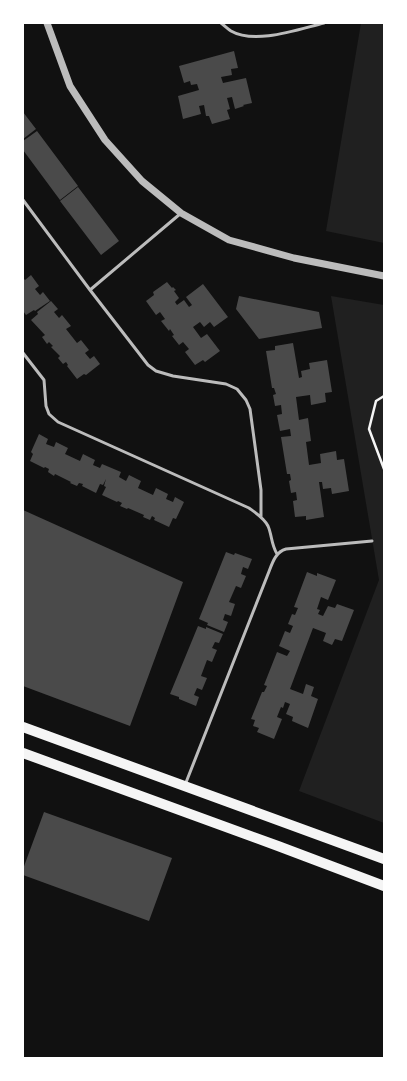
<svg xmlns="http://www.w3.org/2000/svg" width="407" height="1081" viewBox="0 0 407 1081" font-family="Montserrat,sans-serif">
<rect width="100%" height="100%" fill="#111"/>
<path fill="#202020" d="M361 23H384V243L326 231Z
M331 296 384 305V823L299 791 379 580Z"/>
<path fill="#4a4a4a" d="M234 51 238 68 231 69 232 75 221 77 223 83 246 78 252 103 243 105 244 106 235 109 232 97 227 98 230 109 227 110 230 119 212 124 209 116H206L204 105 199 106 201 114 183 119 178 96 199 90 197 84 191 85 190 81 184 83 179 66Z
M23 112 36 129 23 139Z
M37 131 78 186 60 200 23 150V141Z
M78 187 119 241 101 255 60 201Z
M31 275 39 286 35 289 40 295 43 292 50 301 35 311 34 310 26 315 23 311V278L25 280Z
M167 282 172 288 173 287 176 290 174 291 179 298 175 302 177 305 184 300 189 307 192 305 186 297 203 284 228 317 214 327 210 322 204 327 200 322 193 327 201 338 207 334 220 351 205 362 203 360 195 365 185 352 189 349 183 342 179 345 172 336 174 335 170 329 169 331 161 321 165 319 160 312 156 315 146 301 154 295 153 292Z
M239 296 319 312 322 328 259 339 236 309Z
M51 301 58 309 54 312 59 318 62 315 71 326 66 329 77 343 81 340 89 350 85 353 90 359 94 356 100 364 86 375 84 374 77 379 67 366 68 365 66 362 63 364 58 358 60 356 51 347 53 346 49 342 47 344 42 337 45 335 31 320 38 314 37 312Z
M293 343 299 378 302 377 301 371 310 369 309 363 327 360 332 392 325 393 326 402 311 405 310 395 296 397 299 420 308 418 311 441 306 442 309 465 321 463 320 454 336 451 337 460 344 459 349 491 332 494 331 488 323 489 322 482H319L324 517 306 520V516L295 517 293 501 297 500 296 492 291 493 289 481 291 480 290 474H287L281 437 291 436 290 429 280 431 277 415 282 414 281 405 275 406 273 395 276 394 274 388H272L266 351 275 350V346Z
M39 434 48 439 46 444 54 447 56 442 68 448 65 454 80 461 83 454 95 460 93 465 100 468 102 464 121 472 119 477 126 481 129 475 141 481 138 488 153 495 156 488 168 494 166 499 173 502 175 497 184 502 176 519 173 518 169 527 154 520 155 518 152 516 150 520 143 517 144 515 128 508 127 509 120 506 122 503 118 501 117 502 102 495 106 487 104 486 106 479 103 485 100 484 96 493 82 486 83 484 79 483 77 486 70 483 71 482 55 474 54 476 48 472 49 469 45 467 44 468 30 461 33 454 31 452Z
M23 510 183 582 130 726 23 686Z
M226 552 234 555 235 553 252 559 248 569 243 567 241 574 246 576 241 588 236 586 229 602 235 604 231 616 225 614 223 620 228 622 224 632 207 625 208 623 199 619Z
M307 572 317 576V573L336 580 328 600 321 597 317 609 320 610 318 614 323 616 328 606 335 608 337 604 354 610 342 641 335 639 332 645 323 641 326 633 313 628 290 689 303 694 306 684 314 687 311 696 318 699 308 728 292 721 293 717 286 714 290 704 285 702 283 708 281 707 277 717 282 719 274 739 257 732 259 728 253 726 255 720 251 719 262 692H264L267 686 264 685 277 652 287 656 290 651 279 646 285 631 290 633 293 626 288 624 292 614 295 615 298 608 294 607Z
M198 626 206 629V627L223 634 219 643 215 642 212 648 217 650 212 662 207 660 201 676 207 678 202 690 197 688 194 695 199 697 196 706 179 699V697L170 694Z
M44 812 172 858 149 921 23 875V869Z"/>
<g fill="none" stroke-linecap="round" stroke-linejoin="round">
<path stroke="#f5f5f5" stroke-width="2.5" d="M384 396 376 401 369 429 384 469"/>
<path stroke="#bcbcbc" stroke-width="3" d="M221 23C225 26 228 29 231 31 255 45 299 29 324 23
M23 200 90 290 148 365 156 371 173 376 226 384 237 389 246 400 250 409 261 490V517
M90 290 180 214
M23 353 44 380 46 406 49 414 58 422 249 508C256 513 264 518 268 526 272 535 271 544 277 554
M185 785 268 574C272 564 275 552 286 549L372 541"/>
<path stroke="#bcbcbc" stroke-width="7" d="M47 23 70 86 105 140 142 181 181 213 229 240 294 258 384 276"/>
<path stroke="#f5f5f5" stroke-width="10" d="M23 727 384 859
M23 753 278 846 384 886"/>
</g>
<rect width="407" height="1081" fill="none" stroke="#ffffff" stroke-width="48"/>
</svg>
